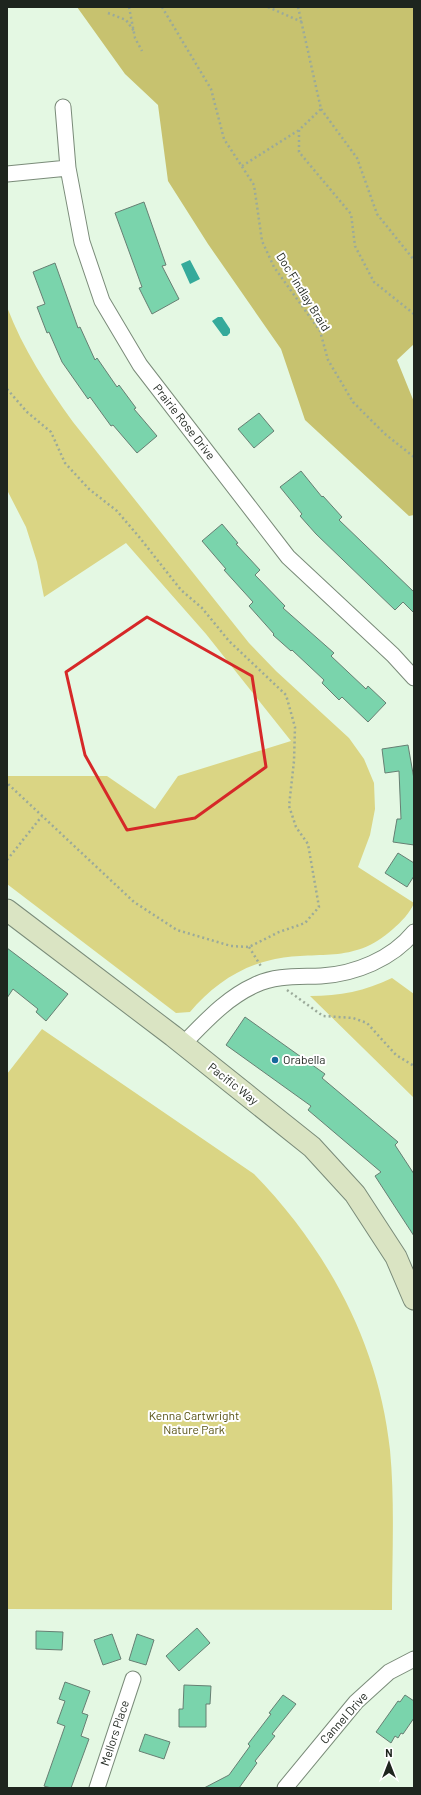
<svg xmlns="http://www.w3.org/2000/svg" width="421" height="1795" viewBox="0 0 421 1795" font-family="Barlow,sans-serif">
<rect width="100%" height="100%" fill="#e4f8e3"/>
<path fill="#dad584" d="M7 307C23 349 47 386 73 422L249 643 276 671 349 738 364 759 374 783 375 809 370 835 358 867 414 903C410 913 401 922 393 929 352 966 318 949 271 960 239 967 211 987 190 1012L176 1013 7 884V776H107L155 809 178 776 291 741 206 634 126 543 44 597 37 562 26 527 7 490Z
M392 978 414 994V1098L310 996C340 996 365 991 392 978Z
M42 1029 254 1174C327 1249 379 1344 390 1450 395 1503 392 1557 392 1610L7 1609V1074Z"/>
<path fill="#c7c26f" d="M77 7H414V344L397 360 414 402V515L409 516 305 420 281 349 208 244 168 181 158 105 125 74Z"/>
<path fill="#35aa9b" d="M190 260 200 279 190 284 181 264Z
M218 317H222L230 329V333L227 336H223L212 321Z"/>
<path fill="#7ad4ac" stroke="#677f73" d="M144 202 166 265 162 266 179 299 152 314 139 288 142 287 115 213Z
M55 263 78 328 80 327 95 360 97 358 117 387 119 385 136 408 134 409 157 436 137 453 113 425 111 426 90 397 88 399 62 362 49 332 47 333 37 307 45 304 33 272Z
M259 413 274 431 254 448 238 429Z
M301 471 322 497 323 496 342 517 339 520 414 592V613L403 602 395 610 316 534 300 516 302 514 280 487Z
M222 524 238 543 236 544 260 570 255 575 285 606 283 608 334 653 331 656 366 689 368 686 386 703 368 722 342 697 339 700 322 683 324 680 292 650 291 651 273 635 274 634 249 606 253 602 224 570 226 569 202 541Z
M408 745 414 779V845L393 842 397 819H401L399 771 385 773 382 749Z
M398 853 414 863V876L407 887 385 873Z
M7 948 68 994 46 1021 36 1012 38 1009 13 989 7 998Z
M245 1017 325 1074 322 1078 398 1142 395 1145 414 1174V1236L375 1176 381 1172 308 1110 311 1106 226 1045Z
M197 1628 210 1643 179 1671 166 1656Z
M36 1631 63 1632 62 1650 36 1649Z
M112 1634 121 1659 103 1665 94 1640Z
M137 1634 154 1640 146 1665 129 1660Z
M65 1682 90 1691 82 1713 88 1715 81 1736 89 1739 71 1788H51L44 1786 65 1726 57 1723 65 1701 59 1699Z
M184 1685 211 1686 210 1704H206V1727H179V1709H183Z
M283 1695 296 1704 272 1734 275 1736 255 1761 257 1763 239 1788H204L229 1775 250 1746 248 1744 271 1714 269 1713Z
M405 1695 414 1701V1718L403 1734 401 1733 398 1738 395 1736 391 1743 376 1732 398 1701 400 1702Z
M145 1734 170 1742 164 1759 139 1751Z"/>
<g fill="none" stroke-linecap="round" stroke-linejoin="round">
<g stroke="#7a8b79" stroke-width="17">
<path id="street" d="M63 107 68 168 82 242 102 301 140 365 288 557 393 655 414 678
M7 174 68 168
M183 1044C205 1022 226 998 255 985 276 975 298 977 321 976 355 974 392 959 414 932
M97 1788 133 1679
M285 1788 356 1702 389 1672 414 1659"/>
</g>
<g stroke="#7a8b79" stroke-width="23">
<path id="secondary" d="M7 910 173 1036 312 1147 355 1194 396 1257 414 1299"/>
</g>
<path stroke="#9baa9a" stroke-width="2.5" stroke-dasharray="2 3" stroke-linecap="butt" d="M129 7 135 38 142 51
M162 7 211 89 224 139 254 185 262 241 274 267 320 331 328 360 353 402 385 434 414 457
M268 7 302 22
M298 7 321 109 299 130V152L351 214 355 246 374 282 414 314
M108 13 126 20 134 31
M321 109 357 158 377 214 414 260
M242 166 299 130
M7 389 27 412 51 432 65 463 89 489 117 511 140 538 181 590 202 608 229 641 286 695 295 727 294 761 289 806 296 827 308 844 319 907 305 923 279 932 249 947 231 946 177 930 134 902 7 783
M7 860 42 816
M249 947 262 968
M287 990 323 1016 353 1018 367 1023 396 1055 414 1066"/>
<use href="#street" stroke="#fff" stroke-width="15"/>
<use href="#secondary" stroke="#dae4c3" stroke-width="21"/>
</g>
<path fill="none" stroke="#d62828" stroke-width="3" stroke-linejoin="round" d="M147 617 252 676 266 767 195 818 127 830 85 755 66 672Z"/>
<circle fill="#176a9b" stroke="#fff" stroke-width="1.5" cx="275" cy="1060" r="4"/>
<g text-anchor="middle" stroke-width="4" stroke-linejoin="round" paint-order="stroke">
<g font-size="12" fill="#1e251e" stroke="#fff">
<text transform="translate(303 292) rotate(58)" y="4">Doc Findlay Braid</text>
<text transform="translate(184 422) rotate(52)" y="4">Prairie Rose Drive</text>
<text transform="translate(233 1084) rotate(38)" y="4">Pacific Way</text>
<text transform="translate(344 1718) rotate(-48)" y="4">Cannel Drive</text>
<text transform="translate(115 1733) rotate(-72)" y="4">Mellors Place</text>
</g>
<g font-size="12" fill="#1e251e" stroke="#fff" text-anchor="start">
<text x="283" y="1064">Orabella</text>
</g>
<g font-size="12" fill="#565113" stroke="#fff">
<text x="194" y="1420">Kenna Cartwright<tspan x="194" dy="14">Nature Park</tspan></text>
</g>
</g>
<rect width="421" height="1795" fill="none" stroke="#1e251e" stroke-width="16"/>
<g transform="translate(389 1763)" stroke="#ffffff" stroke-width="3" paint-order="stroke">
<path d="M0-3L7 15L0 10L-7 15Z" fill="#1e251e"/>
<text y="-6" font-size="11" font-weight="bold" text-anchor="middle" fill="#1e251e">N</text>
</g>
</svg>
